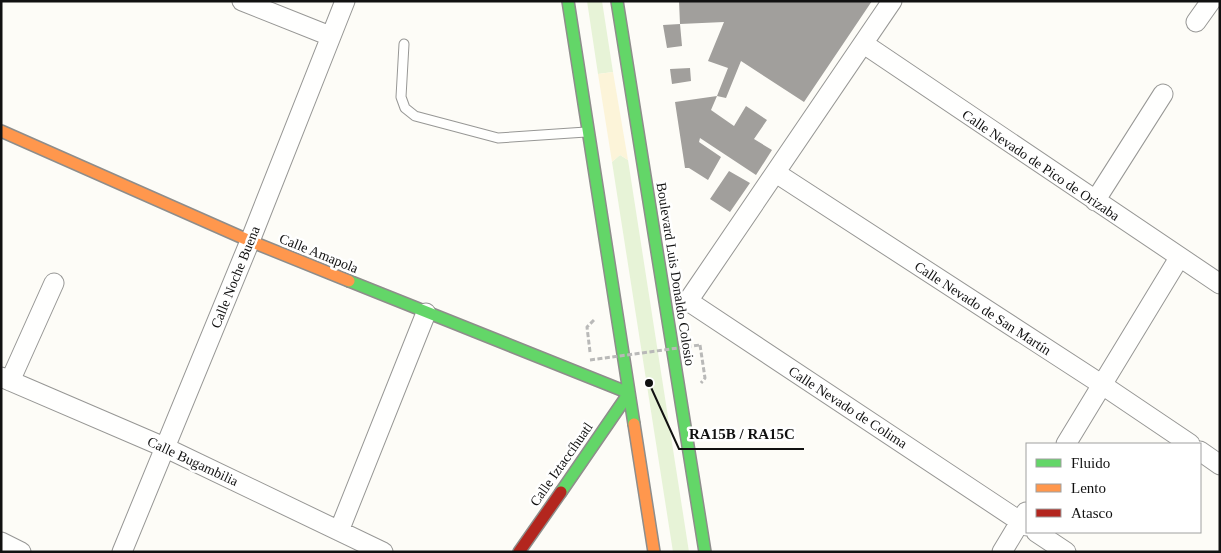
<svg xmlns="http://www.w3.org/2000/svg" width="1221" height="553" viewBox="0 0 1221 553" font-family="'Times New Roman',serif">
<rect width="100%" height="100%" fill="#fdfcf7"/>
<path fill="#e7f3d7" d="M587 1H602L613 72 598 74Z
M620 155 628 160 689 552H673L612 162Z"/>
<path fill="#fcf4d9" d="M613 72 628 160 620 155 612 162 598 74Z"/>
<path fill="#a19f9c" d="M679 1H872L804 102 741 61 726 98 717 96 711 110 734 126 746 106 767 120 754 139 772 150 756 175 700 138 699 142 721 157 708 180 689 168H685L675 102 717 96 728 68 708 61 724 22 680 24Z
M680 24 682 46 667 48 663 25Z
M690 68 691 81 672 84 670 69Z
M729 171 750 183 730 212 710 199Z"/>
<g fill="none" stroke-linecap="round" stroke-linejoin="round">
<g stroke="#979795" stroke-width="11">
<path id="lane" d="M404 44 401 97 405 108 415 116 498 138 586 132"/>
</g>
<g stroke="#979795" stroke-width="21">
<path id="street" d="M242 1 330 36
M1196 22 1211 1
M864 44 1220 284
M776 173 1101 384 1190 444
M1095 201 1163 94
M688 301 1027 526
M688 301 892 1
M1 377 164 447 383 552
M10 381 54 283
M1066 444 1179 258
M1200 451 1220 465
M339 531 426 313
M1036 532 1066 552
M1 542 21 552
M122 552 250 241 345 1
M1002 552 1026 512"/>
</g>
<g stroke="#8e8d8b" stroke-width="14">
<path id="fast" d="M568 1 634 424
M617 1 705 552
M349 281 629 393 561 492"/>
</g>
<g stroke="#8e8d8b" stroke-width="14">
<path id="slow" d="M1 131 250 241 349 281
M634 424 654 552"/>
</g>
<g stroke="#8e8d8b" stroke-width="14">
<path id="jam" d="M519 552 561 492"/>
</g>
<path stroke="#b9b9b8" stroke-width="3" stroke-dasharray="5 2.5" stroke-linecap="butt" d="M700 345 705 378 701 383
M590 352 587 327 595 319"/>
<use href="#lane" stroke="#fffffe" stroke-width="9"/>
<use href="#street" stroke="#fffffe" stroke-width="19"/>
<use href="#fast" stroke="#63d668" stroke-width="11"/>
<use href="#slow" stroke="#ff974d" stroke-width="11"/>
<use href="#jam" stroke="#b3261e" stroke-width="11"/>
<path stroke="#b9b9b8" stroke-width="3" stroke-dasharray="5 2.5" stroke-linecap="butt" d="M590 360 700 345"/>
</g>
<g text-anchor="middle" stroke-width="5" stroke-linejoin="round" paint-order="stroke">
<g font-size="14" fill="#111" stroke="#fff">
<text transform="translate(1041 165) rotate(34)" y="5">Calle Nevado de Pico de Orizaba</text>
<text transform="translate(319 253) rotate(22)" y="5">Calle Amapola</text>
<text transform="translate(676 274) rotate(81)" y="5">Boulevard Luis Donaldo Colosio</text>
<text transform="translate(235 277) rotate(-68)" y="5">Calle Noche Buena</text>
<text transform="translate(983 308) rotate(33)" y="5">Calle Nevado de San Martín</text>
<text transform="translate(848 407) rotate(33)" y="5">Calle Nevado de Colima</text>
<text transform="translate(193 461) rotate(25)" y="5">Calle Bugambilia</text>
<text transform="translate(561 464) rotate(-55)" y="5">Calle Iztaccíhuatl</text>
</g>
</g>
<path fill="none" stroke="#111" stroke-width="2" d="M649 383L679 449H804"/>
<circle fill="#111" stroke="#fff" stroke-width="2" cx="649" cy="383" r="5"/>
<g font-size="15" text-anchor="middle" font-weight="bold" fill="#111" stroke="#fff" stroke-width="5" stroke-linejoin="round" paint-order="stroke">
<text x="742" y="439">RA15B / RA15C</text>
</g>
<rect width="1221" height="553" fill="none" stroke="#111111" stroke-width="5"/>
<rect x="1026" y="443" width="175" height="90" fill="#ffffff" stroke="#a0a0a0"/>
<rect x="1036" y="459" width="25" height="8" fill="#63d668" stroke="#a0a0a0"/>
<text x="1071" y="468" font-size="15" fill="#111111">Fluido</text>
<rect x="1036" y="484" width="25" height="8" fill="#ff974d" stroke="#a0a0a0"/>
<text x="1071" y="493" font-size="15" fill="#111111">Lento</text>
<rect x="1036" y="509" width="25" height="8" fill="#b3261e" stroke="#a0a0a0"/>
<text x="1071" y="518" font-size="15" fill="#111111">Atasco</text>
</svg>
